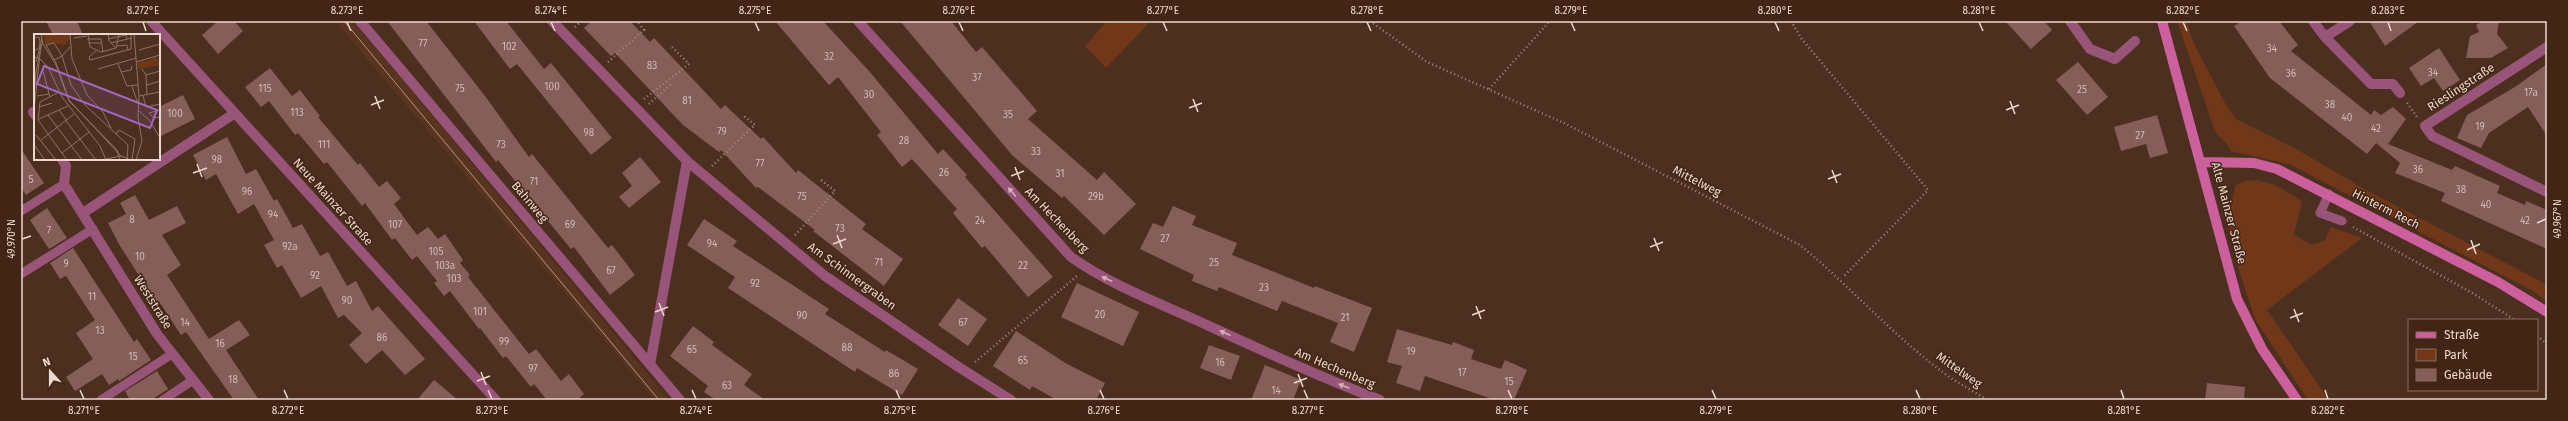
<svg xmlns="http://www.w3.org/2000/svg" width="2568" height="421" viewBox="0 0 2568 421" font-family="'Fira Sans',sans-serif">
<rect width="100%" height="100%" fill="#4d2f1f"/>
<path fill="#593421" d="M335 21H352L390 65 669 400H655Z"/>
<path fill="#703818" d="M1107 21H1151L1106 68 1085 46Z
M2177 21H2187L2193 42 2225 103 2236 119 2298 150 2368 191 2540 281 2547 286V301L2531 290 2289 164 2231 151C2228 143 2220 139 2215 131Z
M2256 180 2273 184 2302 201 2294 235 2312 245 2325 240 2331 227 2362 238 2267 310 2329 400H2308L2255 319 2237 264 2226 210 2231 207 2235 186 2243 181Z"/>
<path fill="#855e59" d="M46 21H77L83 35H53Z
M218 21H234L243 31 218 54 202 35Z
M387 21H426L485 96 529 157 532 154 608 248 612 245 635 275 610 295 574 247 571 249 498 160 496 162Z
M474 21H506L544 69 551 63 612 138 591 155 517 64 510 69Z
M592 21H630L650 42 654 38 721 109 725 105 761 139 763 137 796 173 798 170 866 224 862 229 903 259 884 286 813 231 815 230 758 187 756 188 721 150 719 152 683 125 615 53 611 56 584 28Z
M775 21H823L869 71 938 154 943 149 967 175 965 177 1053 277 1028 297 985 246 982 248 953 213 957 209 912 159 902 167 877 135 881 132 838 77 829 85Z
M900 21H951L976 52 982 47 1037 111 1028 119 1097 180 1104 172 1136 204 1104 235 1064 196 1062 198 1012 155Z
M2005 21H2044L2052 30 2031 49Z
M2242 21H2279L2298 45 2291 51 2371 115 2374 110 2381 115 2393 107 2406 119 2388 144 2452 170 2455 166 2500 186 2497 193 2525 205 2526 201 2547 210V249L2441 201 2445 193 2395 173 2400 163 2376 143 2367 154 2270 78 2234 26Z
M2369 21H2419L2385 46Z
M2483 21H2499L2497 34 2508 48 2491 58H2466L2470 36 2479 32 2476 25Z
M2439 48 2460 80 2443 91 2434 78 2421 86 2409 68Z
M2078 62 2108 97 2087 115 2056 80Z
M2547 64V136L2528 107 2489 133 2481 148 2457 138 2467 115 2515 87Z
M270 68 292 96 300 90 320 116 318 117 358 165 360 163 379 187 387 181 401 198 394 204 417 235 428 227 438 239 445 234 463 260 460 263 470 275 468 277 529 354 536 349 561 381 569 374 584 394 577 400H547L534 384 531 387 506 356 503 358 480 328 479 329 450 291 444 296 434 283 437 281 417 256 412 260 395 238 392 240 365 203 362 206 327 162 324 164 298 133 295 135 269 101 261 107 245 87Z
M183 95 195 119 159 137V107Z
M2157 115 2168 153 2150 158 2146 144 2121 151 2114 127Z
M227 137 246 174 256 169 274 201 277 199 293 228 302 224 320 256 328 252 347 286 356 281 372 311 378 306 425 359 405 375 382 350 366 364 349 345 362 333 344 315 338 318 321 286 301 298 282 265 277 268 264 245 274 240 254 204 238 214 216 174 206 180 193 155Z
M21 149 44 183 26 195 21 188Z
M640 157 661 182 629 208 619 197 632 186 622 173Z
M135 195 149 220 177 206 186 223 162 235 181 265 167 275 209 339 239 320 250 335 226 350 259 400H234L186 332 181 335 160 303 158 305 120 246 108 223 126 214 120 203Z
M1173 206 1196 216 1192 225 1237 243 1232 255 1314 288 1315 286 1372 308 1354 352 1330 342 1338 323 1282 301 1277 311 1219 287 1217 291 1192 281 1194 275 1140 249 1153 223 1163 227Z
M47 208 67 238 49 249 30 220Z
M704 219 737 241 733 246 829 309 825 314 885 352 886 350 918 369 902 395 857 368 855 372 728 288 735 277 687 245Z
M73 248 134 342 137 339 151 360 119 381 118 379 109 385 102 374 75 391 66 377 93 359 76 333 95 320 66 276 60 279 50 263Z
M1077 283 1139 312 1123 346 1061 317Z
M958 298 987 319 968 346 938 325Z
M693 326 714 342 712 345 752 374 744 385 765 400H716L704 392 708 386 670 356Z
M1397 329 1452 345 1453 342 1474 350 1471 359 1501 369 1505 360 1527 370 1514 400H1495L1425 376 1420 391 1396 383 1402 366 1387 362Z
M1016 331 1067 364 1105 383 1096 400H1057L1032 386 1030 390 993 366Z
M1209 345 1240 356 1231 380 1200 368Z
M1265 365 1301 380 1293 400H1251Z
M157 371 168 389 151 400H130L125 391Z
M434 380 458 400H417Z
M2207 383 2245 387 2244 400H2205Z"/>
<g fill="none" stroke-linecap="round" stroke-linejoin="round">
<path stroke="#a28a7d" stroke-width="2.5" stroke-dasharray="1 3" stroke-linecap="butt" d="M1370 21 1427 62 1564 123 1800 245C1851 287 1895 338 1948 376 1961 385 1975 392 1987 400
M1791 21 1801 38 1928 190 1843 277
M575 27 581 21
M608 62 644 30 637 21
M1489 89 1550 21
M644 99 689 64 672 47
M2407 103 2417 117
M649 104 671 84
M712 166 755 125 744 116
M2353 227 2474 294 2515 320
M795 235 835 191 820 179
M2537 336 2547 344
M975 362 1077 276"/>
<path stroke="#985479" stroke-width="9" d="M2329 194 2320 213 2342 221
M21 211 64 184
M21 274 93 229
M101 400 172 354
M163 400 193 380"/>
<path stroke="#985479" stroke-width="10" d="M151 21 496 400
M360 21 680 400
M552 21 687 161 825 276 957 366 1011 400
M858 21 1071 257C1109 284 1154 301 1196 320 1257 348 1317 376 1380 400
M2070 21 2090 49 2115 59 2135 41
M2313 21 2325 37 2350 21
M2325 37 2371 84H2393L2400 93
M2547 47 2425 126 2432 136 2547 192
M33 112 35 115
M62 159 66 166 64 184 157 334 209 400
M83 213 235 113
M650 365 687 161"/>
<path stroke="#cc609d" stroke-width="10" d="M2162 21 2237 299 2262 349 2297 400
M2202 162 2254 163 2277 169 2498 282 2547 312"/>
<path stroke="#ae9689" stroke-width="1" d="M344 21 659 400"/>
</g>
<defs><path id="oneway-solid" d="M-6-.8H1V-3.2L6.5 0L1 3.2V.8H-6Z"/></defs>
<g fill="#d3b0b4">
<use href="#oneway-solid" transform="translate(1012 192) rotate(-132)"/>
<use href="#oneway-solid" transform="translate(1107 279) rotate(-155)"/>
<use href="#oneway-solid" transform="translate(1225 333) rotate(-156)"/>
<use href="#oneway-solid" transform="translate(1344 386) rotate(-159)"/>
</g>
<path fill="none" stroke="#ecd8ce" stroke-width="1.5" d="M143 22 146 31M347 22 351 31M551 22 555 31M755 22 759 31M959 22 963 31M1163 22 1167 31M1367 22 1371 31M1571 22 1575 31M1775 22 1779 31M1979 22 1983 31M2183 22 2187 31M2388 22 2391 31M375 96 380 109M1193 99 1198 112M2010 101 2015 114M371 105 384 100M1189 108 1202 103M2006 110 2019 105M197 164 202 177M1015 167 1020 180M1832 170 1837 183M193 173 207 168M1011 176 1024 171M1828 179 1841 174M2537 223 2546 219M837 235 842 248M1654 238 1659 251M22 239 31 236M2471 240 2476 254M833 244 846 239M1650 247 1663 242M2467 250 2480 244M659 303 664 316M1476 306 1481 319M2294 309 2299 322M655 312 668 307M1472 315 1485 310M2290 318 2303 313M481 372 486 385M1298 374 1303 387M477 381 490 376M1294 383 1307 378M80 390 84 399M284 390 288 399M488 390 492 399M692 390 696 399M896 390 900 399M1100 390 1104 399M1304 390 1308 399M1508 390 1512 399M1712 390 1716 399M1916 390 1920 399M2121 390 2124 399M2325 390 2328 399"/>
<g text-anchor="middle" stroke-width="3" stroke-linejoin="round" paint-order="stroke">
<g font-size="10" fill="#d2bab1">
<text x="423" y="47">77</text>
<text x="509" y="50">102</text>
<text x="2272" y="52">34</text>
<text x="829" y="60">32</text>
<text x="652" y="69">83</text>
<text x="2433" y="76">34</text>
<text x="2291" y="77">36</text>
<text x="977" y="81">37</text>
<text x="552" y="90">100</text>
<text x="265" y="92">115</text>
<text x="460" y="92">75</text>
<text x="2082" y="93">25</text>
<text x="2531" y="96">17a</text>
<text x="869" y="98">30</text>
<text x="687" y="104">81</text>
<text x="2330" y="108">38</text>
<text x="297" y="116">113</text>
<text x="175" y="117">100</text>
<text x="1008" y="118">35</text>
<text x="2347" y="121">40</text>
<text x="2480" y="130">19</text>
<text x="2376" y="132">42</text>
<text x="722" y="135">79</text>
<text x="589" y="136">98</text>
<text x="2140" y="139">27</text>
<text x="904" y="144">28</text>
<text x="324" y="148">111</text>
<text x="501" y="148">73</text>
<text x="1036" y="155">33</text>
<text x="217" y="163">98</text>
<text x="760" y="167">77</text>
<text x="2418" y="173">36</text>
<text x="944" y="176">26</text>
<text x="1060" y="177">31</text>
<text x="31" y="183">5</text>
<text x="534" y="185">71</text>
<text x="2461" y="193">38</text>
<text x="247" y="195">96</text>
<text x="802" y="200">75</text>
<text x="1096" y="200">29b</text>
<text x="2486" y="208">40</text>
<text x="273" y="218">94</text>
<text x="132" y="223">8</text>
<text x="980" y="224">24</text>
<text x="2525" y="224">42</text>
<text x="395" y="228">107</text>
<text x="570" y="228">69</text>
<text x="840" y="232">73</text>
<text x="49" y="234">7</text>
<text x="1165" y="242">27</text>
<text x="712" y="247">94</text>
<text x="290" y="250">92a</text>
<text x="436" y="255">105</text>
<text x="140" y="260">10</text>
<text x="879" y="266">71</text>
<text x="1214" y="266">25</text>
<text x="66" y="267">9</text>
<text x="445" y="269">103a</text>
<text x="1023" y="269">22</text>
<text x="611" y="274">67</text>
<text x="315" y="279">92</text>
<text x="454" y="282">103</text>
<text x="755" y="287">92</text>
<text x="1264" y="291">23</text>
<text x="92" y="300">11</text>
<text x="347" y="304">90</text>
<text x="480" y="315">101</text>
<text x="1100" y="318">20</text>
<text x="802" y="319">90</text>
<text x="1345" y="321">21</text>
<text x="185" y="326">14</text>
<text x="963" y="326">67</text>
<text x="100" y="334">13</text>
<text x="382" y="341">86</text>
<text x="504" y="345">99</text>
<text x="220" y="347">16</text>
<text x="847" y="351">88</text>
<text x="692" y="353">65</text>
<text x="1411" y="355">19</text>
<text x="133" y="360">15</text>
<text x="1023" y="364">65</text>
<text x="1220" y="366">16</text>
<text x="533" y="372">97</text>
<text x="1462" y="376">17</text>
<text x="894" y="377">86</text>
<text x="233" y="383">18</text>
<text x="1509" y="385">15</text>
<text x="727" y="389">63</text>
<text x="1276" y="394">14</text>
</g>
<g font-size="12" fill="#ecd8ce" stroke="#422515">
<text transform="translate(2461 87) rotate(-33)" y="4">Rieslingstraße</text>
<text transform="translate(1697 181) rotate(27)" y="4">Mittelweg</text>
<text transform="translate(333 202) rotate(48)" y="4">Neue Mainzer Straße</text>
<text transform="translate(530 202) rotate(50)" y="4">Bahnweg</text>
<text transform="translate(2386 209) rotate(27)" y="4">Hinterm Rech</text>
<text transform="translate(2229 213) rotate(75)" y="4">Alte Mainzer Straße</text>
<text transform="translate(1057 220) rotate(46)" y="4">Am Hechenberg</text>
<text transform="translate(852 276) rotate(36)" y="4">Am Schinnergraben</text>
<text transform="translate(153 302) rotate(58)" y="4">Weststraße</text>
<text transform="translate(1335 368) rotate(23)" y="4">Am Hechenberg</text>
<text transform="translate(1959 370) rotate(35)" y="4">Mittelweg</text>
</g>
</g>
<g transform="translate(34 34)">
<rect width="126" height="126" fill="#4d2f1f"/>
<path d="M10 0H36V5L30 11 20 9 11 11ZM123 23 126 31 104 35V29Z" fill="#703818"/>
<path fill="none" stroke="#8d7365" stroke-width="1" d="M7 0 9 10 22 31 35 67 83 116 86 126M36 0 38 25 53 61 69 78 77 94M54 0 56 13 67 18 82 14 85 0M74 0 75 7 82 14M100 0 105 62 104 83 108 107 102 126M0 4 5 3 6 8 5 14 0 17M40 4 53 2M53 5H67L69 18M74 5 92 1 93 5M54 9H68M77 9 98 4M83 12 93 11 94 16M105 16 126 10M62 17 55 23 56 26 97 15V0M0 23 5 24 14 33 28 63 66 112 72 126M20 26 28 22 36 13M2 28 6 13M102 28 126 21M84 30 93 52 104 51M64 35 102 24M108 35 112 41 113 61M9 37 16 63M87 38 97 36 98 32M112 41 126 37M113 51 126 47M98 52 104 70M25 58 6 68 4 86 33 126M3 62 15 60M105 62 126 58M109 62 112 73 126 70M0 64 2 38 8 9M5 73 18 69M0 76 8 0M25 76 33 87M104 76 116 87 126 104M126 76 115 79 120 84 125 83 126 88M14 81 48 126M5 85 34 72M32 87 62 126M82 100 85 96 101 105 98 126M2 101 22 126M7 106 40 80M1 112 11 126M28 119 55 98M87 122 35 66 22 29 12 11 20 9 28 22 37 51 51 71 94 111 93 126M66 126 87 122 97 126"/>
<path fill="#a368c4" fill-opacity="0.15" stroke="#a368c4" stroke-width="2" d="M10 32 123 76 116 94 3 50Z"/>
<rect width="126" height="126" fill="none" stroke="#ecd8ce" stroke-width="2"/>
</g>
<rect width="2568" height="421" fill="none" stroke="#422515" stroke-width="44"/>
<rect x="2408" y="319" width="130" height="72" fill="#422515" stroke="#866d5f"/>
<rect x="2416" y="332" width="20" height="6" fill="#cc609d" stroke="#866d5f"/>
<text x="2444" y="339" font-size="12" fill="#ecd8ce">Straße</text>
<rect x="2416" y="349" width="20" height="12" fill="#703818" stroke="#866d5f"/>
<text x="2444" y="359" font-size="12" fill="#ecd8ce">Park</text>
<rect x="2416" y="369" width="20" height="12" fill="#855e59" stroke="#866d5f"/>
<text x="2444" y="379" font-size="12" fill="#ecd8ce">Gebäude</text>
<g transform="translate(50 371) rotate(339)" stroke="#422515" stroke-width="3" paint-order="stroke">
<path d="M0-3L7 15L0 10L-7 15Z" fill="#ecd8ce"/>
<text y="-6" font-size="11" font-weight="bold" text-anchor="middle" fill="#ecd8ce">N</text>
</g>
<rect x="22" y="22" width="2524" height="377" fill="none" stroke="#ecd8ce" stroke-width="1.5"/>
<g font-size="10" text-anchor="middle" fill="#ecd8ce">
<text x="143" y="14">8.272°E</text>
<text x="347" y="14">8.273°E</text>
<text x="551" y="14">8.274°E</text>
<text x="755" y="14">8.275°E</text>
<text x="959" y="14">8.276°E</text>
<text x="1163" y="14">8.277°E</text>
<text x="1367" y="14">8.278°E</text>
<text x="1571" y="14">8.279°E</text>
<text x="1775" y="14">8.280°E</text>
<text x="1979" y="14">8.281°E</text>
<text x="2183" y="14">8.282°E</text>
<text x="2388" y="14">8.283°E</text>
<text transform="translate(2557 219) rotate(-90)" y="4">49.967°N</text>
<text transform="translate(11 239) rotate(-90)" y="4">49.970°N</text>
<text x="84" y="414">8.271°E</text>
<text x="288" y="414">8.272°E</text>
<text x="492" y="414">8.273°E</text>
<text x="696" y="414">8.274°E</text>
<text x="900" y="414">8.275°E</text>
<text x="1104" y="414">8.276°E</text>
<text x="1308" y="414">8.277°E</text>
<text x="1512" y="414">8.278°E</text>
<text x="1716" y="414">8.279°E</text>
<text x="1920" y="414">8.280°E</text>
<text x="2124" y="414">8.281°E</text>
<text x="2328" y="414">8.282°E</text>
</g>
</svg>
